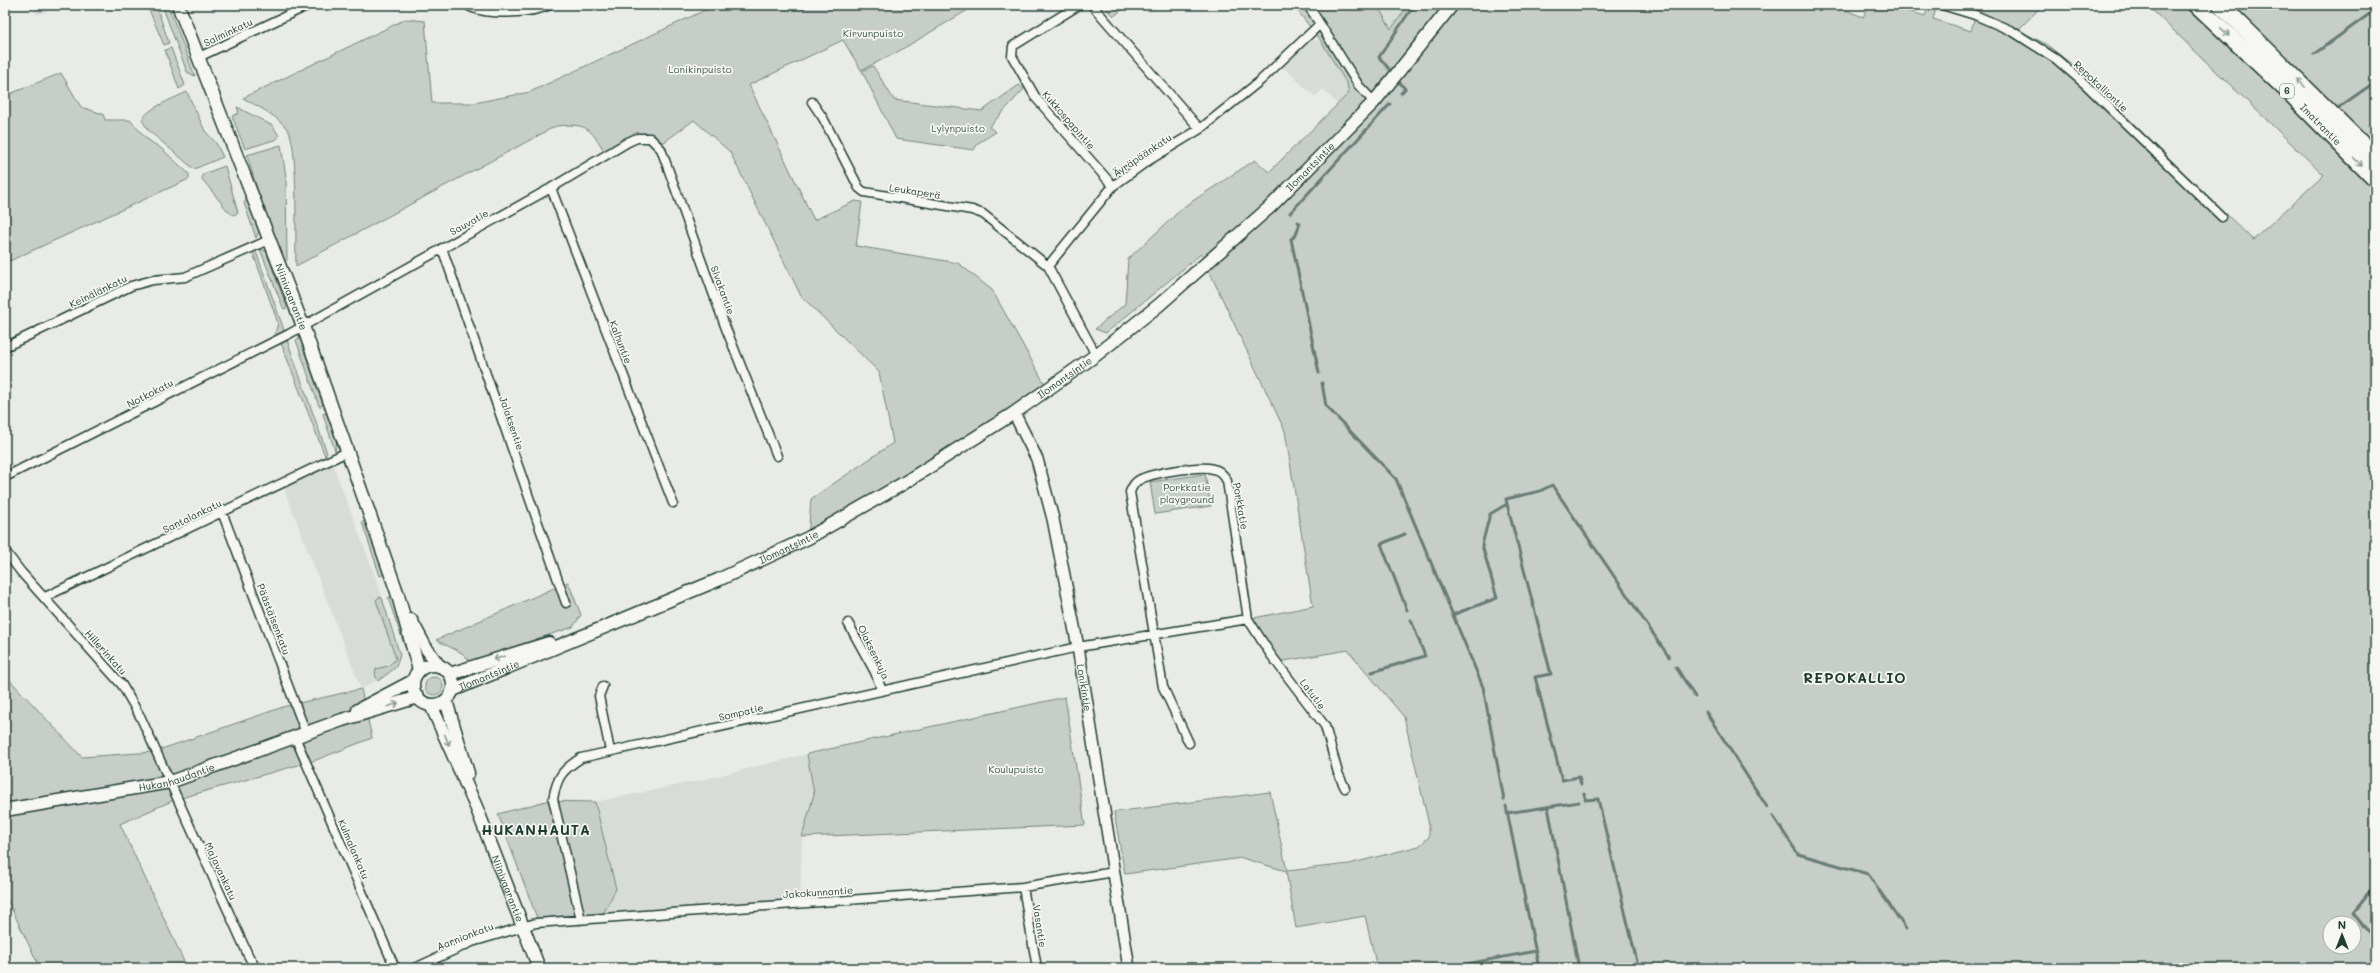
<svg xmlns="http://www.w3.org/2000/svg" width="2380" height="973" viewBox="0 0 2380 973" font-family="Mali,sans-serif">
<rect width="100%" height="100%" fill="#e9ebe7"/>
<filter id="ink" filterUnits="userSpaceOnUse"><feTurbulence type="fractalNoise" baseFrequency=".025" numOctaves="2"/><feDisplacementMap in="SourceGraphic" scale="8" xChannelSelector="R" yChannelSelector="G"/><feConvolveMatrix kernelMatrix="1 2 1 2 8 2 1 2 1" color-interpolation-filters="sRGB"/></filter>
<g filter="url(#ink)">
<path fill="#d8dcd8" d="M33 5H65L37 15Z
M1377 5H1409L1391 29Z
M1314 40 1321 41 1326 45 1347 84 1350 93 1339 106 1323 89 1315 97 1283 67 1308 42Z
M332 462 377 581 400 655 396 667 388 675 361 689 283 486Z
M807 754 814 794 802 837 800 899 603 914 616 889 595 802 697 781Z"/>
<path fill="#c7cec9" stroke="#73867e" fill-rule="evenodd" d="M147 5H156L169 43 164 45Z
M162 5H168L195 76 187 72Z
M716 5H976L894 54 861 70 843 40 749 85 814 220 855 201 862 202 856 246 958 263 992 290 1047 388 808 539 811 499 893 443 879 372 801 296 730 152 694 120 663 143 652 135 644 134 605 152C589 127 587 123 556 126L296 266C295 241 299 147 288 130 278 116 257 106 243 98L406 19 425 21 432 103H474L530 92Z
M1103 5H1129L1114 16Z
M1293 5H1344L1345 8 1348 5H1377L1391 29 1409 5H1833L1863 17 1869 5H1888L1925 16 1929 5H1937L1933 19 1971 31 1975 17 1938 5H2043L2018 30 2046 44 2075 67 2253 240 2324 175 2147 5H2375V968H1377L1365 916 1296 928 1286 871 1242 858 1125 874 1114 812 1270 792 1287 871 1349 864 1419 846 1429 837V825L1404 717 1348 650 1278 662 1249 619 1313 606 1285 431 1201 254 1106 333 1095 329 1125 304 1128 259 1185 206 1255 160 1269 172 1349 93 1347 84 1321 41ZM2330 923H2354V947H2330Z
M171 48 185 85 179 89 165 50Z
M873 66 894 100 982 111 1019 85 1024 89 989 127 996 132 978 143 974 150 896 139 862 71Z
M61 73 81 107 103 114 105 120H130L147 139 162 149 189 174V179L5 263V96Z
M187 92 205 131 216 143 223 157 194 169 148 130 142 120C147 108 175 98 187 92Z
M237 107 273 126 279 136 277 139 245 149 232 116 239 113Z
M281 145 286 177 287 260 284 263 260 199 247 155Z
M225 166 238 213 233 215 227 210 202 179 203 174Z
M247 199 259 231 256 238 244 203Z
M255 249 283 327 284 332 277 335 275 333 278 323 252 250Z
M260 249 266 251 287 308 284 309 282 305Z
M300 339 323 405 321 406H319L296 340Z
M287 340 327 453 325 456 281 343Z
M324 413H326L337 442 335 451 323 414Z
M1205 474 1211 506 1155 514 1150 482Z
M367 521 385 574 380 576 362 522Z
M568 582 581 615 573 627 470 661 462 653 436 640Z
M392 596 409 651 406 650 388 598Z
M379 597 382 598 400 655 396 667 378 681 375 674 376 669 388 666 396 659 376 600Z
M5 675 82 757 153 752 286 706 361 689 372 738 316 760 174 800 120 824 187 968H40L5 895Z
M425 686a9 9 0 1 1 18 0a9 9 0 1 1-18 0Z
M1065 697 1085 825 802 837 814 794 807 754Z
M546 801 595 802 616 889 603 914 537 918 498 814Z"/>
<g fill="none" stroke-linecap="round" stroke-linejoin="round">
<path stroke="#687c75" stroke-width="3" d="M2314 54 2375 10
M1389 69 1379 57 1414 5
M1400 83 1405 89 1401 93
M2335 110 2375 82
M1290 213 1390 104
M1298 222 1300 223 1296 235 1291 239 1319 373
M1322 383 1326 406 1396 479 1483 687 1504 800
M1507 504 1551 674 1535 677 1562 780 1579 777 1581 784
M1405 534 1381 544 1407 610
M1452 615 1497 598 1482 545 1490 514 1507 504 1506 499 1540 491 1552 485 1669 657
M1676 667 1695 697
M1372 672 1425 656 1411 620
M1706 712 1767 807
M1584 794 1586 800
M1585 800 1598 799 1638 966 1633 968
M1506 806 1539 968
M1548 807 1579 968
M1507 813 1579 802
M1773 816 1798 854 1868 874 1906 929
M2375 886 2353 913 2375 940
M1444 968 1536 951"/>
<g stroke="#1f3d34" stroke-width="11">
<path id="minor" d="M467 5C485 16 531 14 550 5
M1079 5 1013 46 1012 56 1036 98 1113 186
M1092 5 1200 129
M1308 5 1359 86 1374 102
M1942 5 1975 15 2012 31 2056 59 2085 84 2222 217
M199 57 309 5
M812 102 823 118 859 188 864 192 972 210 983 214 1048 266
M551 188 673 503
M442 248 566 603
M5 347 131 286 153 280 185 277 269 240
M1096 355 1048 266 1113 186 1146 162 1200 129 1260 81 1319 25
M5 477 289 334 551 188 628 142 637 138H650L661 149 725 326 777 456
M222 512 306 733
M5 551 21 572 122 685 141 718 249 957 256 968
M45 597 347 452
M848 623 875 672 882 691
M603 686 599 696 610 751
M295 737 395 968
M1189 743 1163 687 1130 492C1132 487 1135 482 1139 480 1151 473 1200 465 1213 469 1220 470 1224 475 1227 481L1248 619 1271 655 1325 726 1338 773 1345 788
M1023 887 1037 968
M581 920 553 799C557 777 562 770 581 758L1078 647 1248 619
M415 968 472 942 536 923 1023 887 1114 872"/>
</g>
<g stroke="#1f3d34" stroke-width="14">
<g id="tertiary">
<path id="s1" d="M1014 413 1037 459 1053 519 1078 647 1129 968"/>
</g>
</g>
<g stroke="#1f3d34" stroke-width="15">
<g id="secondary">
<path id="s2" d="M178 5 303 326 397 592 419 670"/>
<path d="M411 620 426 648 439 666"/>
<circle cx="433" cy="685" r="20"/>
<path d="M450 674 549 643"/>
<path id="s3" d="M453 690 718 580 808 538 904 483 1014 413 1096 355 1159 305 1270 207 1374 102 1452 5"/>
<path d="M446 701 468 773"/>
<path id="s4" d="M431 705 477 809 539 968"/>
<path d="M358 710 413 681"/>
<path id="s5" d="M5 810 170 782 342 720 418 697"/>
</g>
</g>
<g stroke="#1f3d34" stroke-width="19">
<g id="motorway">
<path id="s6" d="M2197 5 2293 96 2375 179"/>
<path d="M2221 5 2375 157"/>
</g>
</g>
<use href="#minor" stroke="#f6f6f2" stroke-width="8"/>
<use href="#tertiary" stroke="#f6f6f2" stroke-width="11"/>
<use href="#secondary" stroke="#f6f6f2" stroke-width="12"/>
<use href="#motorway" stroke="#f6f6f2" stroke-width="16"/>
</g>
<defs><path id="oneway-shaft" d="M-6 0H5M1.5-3L5.5 0L1.5 3" fill="none" stroke-width="1.6" stroke-linecap="round" stroke-linejoin="round"/></defs>
<g stroke="#8a9a93">
<use href="#oneway-shaft" transform="translate(2225 32) rotate(44)"/>
<use href="#oneway-shaft" transform="translate(2301 83) rotate(-135)"/>
<use href="#oneway-shaft" transform="translate(2358 162) rotate(45)"/>
<use href="#oneway-shaft" transform="translate(499 658) rotate(161)"/>
<use href="#oneway-shaft" transform="translate(393 705) rotate(-18)"/>
<use href="#oneway-shaft" transform="translate(447 740) rotate(68)"/>
</g>
</g>
<g text-anchor="middle" stroke-width="3.5" stroke-linejoin="round" paint-order="stroke">
<rect fill="#f6f6f2" stroke="#60746d" stroke-width="1" x="2280" y="84" width="14" height="14" rx="3"/>
<g font-size="9" font-weight="bold" fill="#1f3d34">
<text x="2287" y="94">6</text>
</g>
<g font-size="10" fill="#1f3d34" stroke="#f6f6f2">
<text transform="translate(228 32) rotate(-25)" y="4">Salminkatu</text>
<text transform="translate(2101 86) rotate(43)" y="4">Repokalliontie</text>
<text transform="translate(1069 120) rotate(49)" y="4">Kukkospapintie</text>
<text dy="4" stroke="none"><textPath href="#s6" startOffset="172">Imatrantie</textPath></text>
<text transform="translate(1142 155) rotate(-34)" y="4">Äyräpäänkatu</text>
<text dy="4" stroke="none"><textPath href="#s3" startOffset="1013">Ilomantsintie</textPath></text>
<text transform="translate(915 191) rotate(9)" y="4">Leukaperä</text>
<text transform="translate(469 222) rotate(-29)" y="4">Sauvatie</text>
<text transform="translate(723 290) rotate(70)" y="4">Sivakantie</text>
<text transform="translate(98 291) rotate(-26)" y="4">Keinälänkatu</text>
<text dy="4" stroke="none"><textPath href="#s2" startOffset="313">Niinivaarantie</textPath></text>
<text transform="translate(621 342) rotate(69)" y="4">Kalhuntie</text>
<text dy="4" stroke="none"><textPath href="#s3" startOffset="689">Ilomantsintie</textPath></text>
<text transform="translate(150 393) rotate(-27)" y="4">Notkokatu</text>
<text transform="translate(512 423) rotate(71)" y="4">Jalaksentie</text>
<text transform="translate(1241 506) rotate(80)" y="4">Porkkatie</text>
<text transform="translate(192 516) rotate(-26)" y="4">Santalankatu</text>
<text dy="4" stroke="none"><textPath href="#s3" startOffset="365">Ilomantsintie</textPath></text>
<text transform="translate(274 619) rotate(69)" y="4">Päästäisenkatu</text>
<text transform="translate(106 652) rotate(48)" y="4">Hillerinkatu</text>
<text transform="translate(874 652) rotate(64)" y="4">Olaksenkuja</text>
<text dy="4" stroke="none"><textPath href="#s3" startOffset="39">Ilomantsintie</textPath></text>
<text dy="4" stroke="none"><textPath href="#s1" startOffset="285">Lonikintie</textPath></text>
<text transform="translate(1313 694) rotate(53)" y="4">Latutie</text>
<text transform="translate(741 712) rotate(-13)" y="4">Sompatie</text>
<text dy="4" stroke="none"><textPath href="#s5" startOffset="175">Hukanhaudantie</textPath></text>
<text transform="translate(354 849) rotate(67)" y="4">Kulmalankatu</text>
<text transform="translate(221 871) rotate(65)" y="4">Majavankatu</text>
<text dy="4" stroke="none"><textPath href="#s4" startOffset="199">Niinivaarantie</textPath></text>
<text transform="translate(818 892) rotate(-4)" y="4">Jakokunnantie</text>
<text transform="translate(1040 926) rotate(81)" y="4">Vasantie</text>
<text transform="translate(465 936) rotate(-21)" y="4">Aarnionkatu</text>
</g>
<g font-size="10" fill="#415a52" stroke="#f6f6f2">
<text x="873" y="37">Kirvunpuisto</text>
<text x="700" y="73">Lonikinpuisto</text>
<text x="958" y="132">Lylynpuisto</text>
<text x="1187" y="491">Porkkatie<tspan x="1187" dy="12">playground</tspan></text>
<text x="1016" y="773">Koulupuisto</text>
</g>
<g font-size="14" font-weight="bold" letter-spacing="1" fill="#1f3d34" stroke="#f6f6f2">
<text x="1855" y="683">REPOKALLIO</text>
<text x="536" y="835">HUKANHAUTA</text>
</g>
</g>
<rect width="2380" height="973" fill="none" stroke="#f6f6f2" stroke-width="20"/>
<rect x="10" y="10" width="2360" height="953" fill="none" stroke="#1f3d34" stroke-width="1.5" filter="url(#ink)"/>
<g transform="translate(2342 935)"><circle r="19" fill="#f6f6f2" stroke="#a0aca6"/>
<path d="M0-3L7 15L0 10L-7 15Z" fill="#1f3d34"/>
<text y="-6" font-size="11" font-weight="bold" text-anchor="middle" fill="#1f3d34">N</text>
</g>
</svg>
